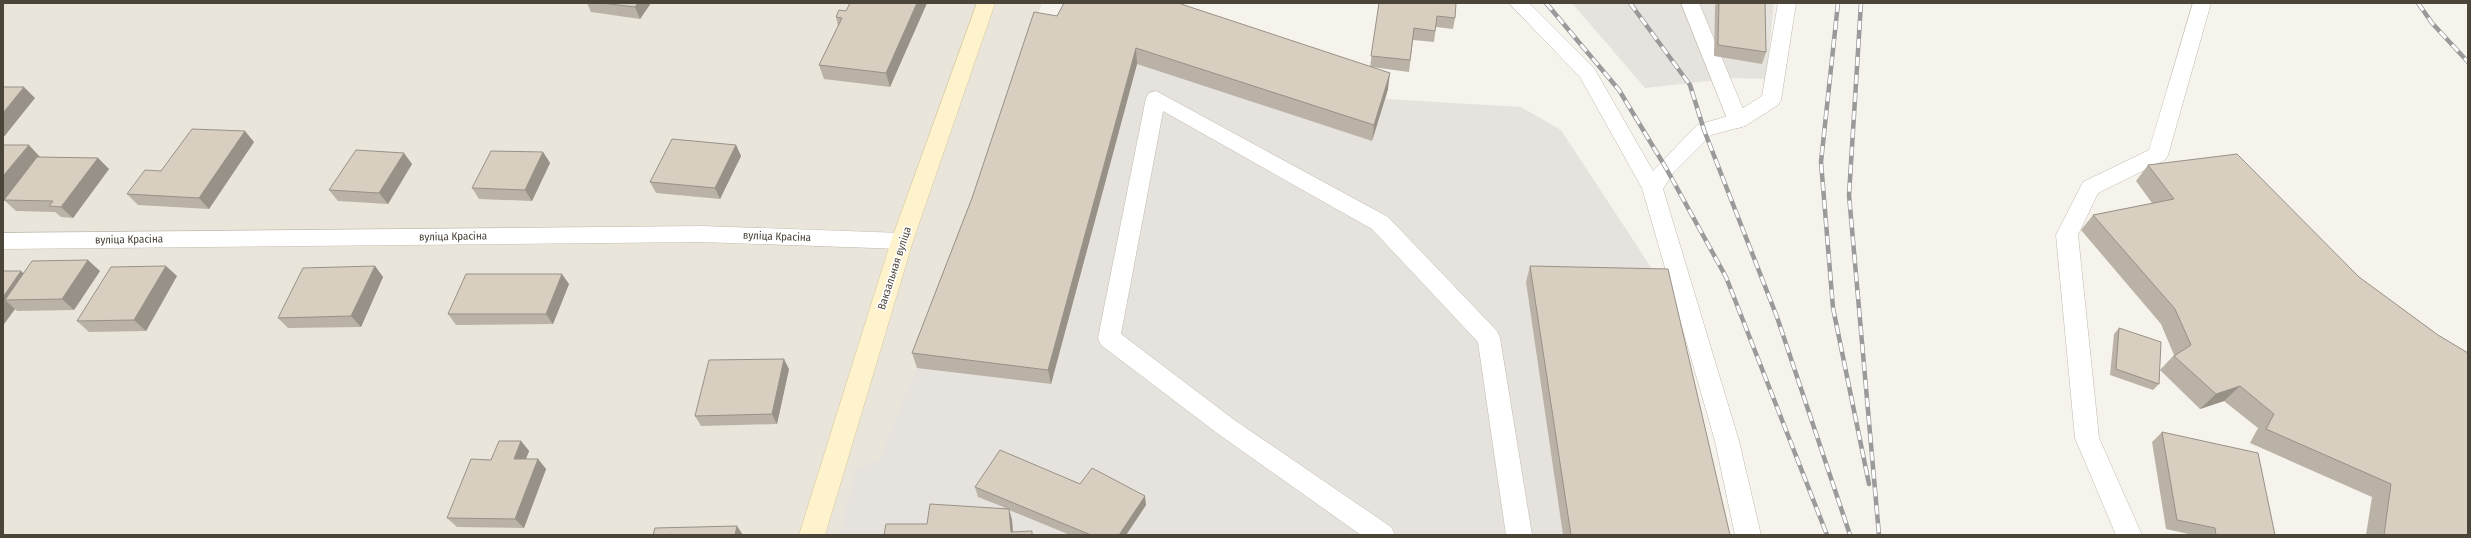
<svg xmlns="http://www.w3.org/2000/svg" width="2471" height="538" viewBox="0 0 2471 538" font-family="'Fira Sans Condensed',sans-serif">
<rect width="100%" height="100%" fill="#f6f3ec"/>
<path fill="#eae5da" d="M3 3H1042L873 535H3Z"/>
<path fill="#e6e2dd" d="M1075 3 1388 89 1386 99 1521 107 1561 130 1662 284 1718 535H839L857 467 878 462 917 368 1037 28 1059 32Z
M1572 3H1774L1766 79 1736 78 1645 88Z"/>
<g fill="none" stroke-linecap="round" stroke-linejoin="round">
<g stroke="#c2bbae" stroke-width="1">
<path id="service" d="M1681 3H1699L1748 121 1745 126 1738 128 1731 126 1728 121Z
M2193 3H2211L2168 155 2165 160 2098 193 2078 235 2099 438 2142 535H2116L2075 438 2056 235 2083 182 2149 150Z
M1156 91 1388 217 1497 331 1500 338 1532 535H1506L1478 342 1372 229 1163 111 1121 334 1233 419 1391 527 1395 535H1361L1217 433 1101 345 1098 338 1146 98 1149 93Z"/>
</g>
<g stroke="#c2bbae" stroke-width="1">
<path id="minor" d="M1509 3H1529L1594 68 1653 171 1697 125 1732 115 1762 96 1778 3H1796L1781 100 1778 105 1745 126 1711 135 1673 173 1663 189 1739 441 1761 535H1735L1715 441 1642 188 1580 77Z
M702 226 902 233 910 235 913 241 910 247 902 249 702 242 3 249V233Z"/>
</g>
<g stroke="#d6c79b" stroke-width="1">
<path id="secondary" d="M977 3H995L913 241 825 535H799L891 241Z"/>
</g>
<use href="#service" fill="#fff" fill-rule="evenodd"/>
<use href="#minor" fill="#fff" fill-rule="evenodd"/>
<use href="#secondary" fill="#fff3cd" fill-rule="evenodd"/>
<g stroke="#9a9a9a" stroke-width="4.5">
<path id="rail" d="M1546 3 1619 90 1666 168 1726 277 1827 535
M1630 3 1690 85 1704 130 1777 317 1850 535
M1838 3 1821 162 1833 308 1869 484
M1861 3 1849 195 1879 535
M2418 3 2432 23 2468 62"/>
</g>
<use href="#rail" stroke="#fff" stroke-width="3" stroke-dasharray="9" stroke-linecap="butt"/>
</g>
<path fill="#bab2a6" d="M587 3H651L640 19 591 12Z
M927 3 890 87 824 79 819 65 838 26 836 17 846 11Z
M1379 3 1455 18 1453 29 1436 27 1434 42 1413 40 1409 72 1372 67 1388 89 1372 141 1137 64 1051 384 917 368 912 353 972 198 1057 16 1370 67Z
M1716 3H1765L1766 52 1762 64 1714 56 1715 7Z
M254 142 209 209 138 205 127 194 161 171Z
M3 145 40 157 98 158 109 169 73 218 61 217 55 212 16 211 4 200 3 202Z
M736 145 741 156 720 199 656 193 650 182Z
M543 152 550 163 532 201 479 199 472 188Z
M412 164 388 204 338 201 329 190Z
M2148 165 2468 535H2366L2372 497 2250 443 2258 428 2224 401 2200 409 2160 370 2174 355 2161 324 2081 230 2093 215 2152 203 2136 181Z
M375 266 383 277 361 327 288 328 278 318Z
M1530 266 1730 535H1563L1526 282Z
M3 271 23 273 100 271 74 310 17 311 15 309 4 324H3Z
M177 276 146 331 89 332 77 321Z
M569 284 553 324 456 325 448 314Z
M2119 328 2159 384 2153 390 2110 375 2114 334Z
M789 369 777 424 701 426 695 416Z
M2162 432 2275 535H2193L2166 529 2152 442Z
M521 441 529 451 526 459H538L546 469 524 528 457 527 447 518 491 460Z
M1080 484 1146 505 1126 535H1070L1009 510 1012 520 1013 532 1033 535 927 524 1006 508 978 497 975 487Z"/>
<path fill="#979187" d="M638 3H651L640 19 635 7Z
M917 3H927L890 87 886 73Z
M1136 48 1137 64 1051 384 1048 370Z
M1390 73 1388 89 1372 141 1374 125Z
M24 87 35 98 3 138V113Z
M245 131 254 142 209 209 199 198Z
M29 145 40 157 3 202V176Z
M736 145 741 156 720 199 715 188Z
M543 152 550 163 532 201 525 190Z
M404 153 412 164 388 204 379 193Z
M98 158 109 169 73 218 61 207Z
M88 260 100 271 74 310 62 299Z
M166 266 177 276 146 331 134 320Z
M375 266 383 277 361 327 351 316Z
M21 271 33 282 5 300 15 309 4 324 3 323V297Z
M562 274 569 284 553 324 546 314Z
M784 359 789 369 777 424 772 414Z
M2240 386 2224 401 2200 409 2216 394Z
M521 441 529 451 522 469 514 459Z
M538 459 546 469 524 528 515 519Z
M1145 496 1146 505 1126 535H1119Z
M1009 509 1012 520 1013 535 1011 532Z
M737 526 743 535H735Z"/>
<path fill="#d8cfc1" stroke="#979187" d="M601 3H638L635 7Z
M850 3H917L886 73 819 65 842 18 836 17 839 10 846 11Z
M1064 3H1178L1390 73 1374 125 1136 48 1048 370 912 353 972 198 1034 12 1057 16Z
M1379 3H1456L1455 18 1437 16 1435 31 1414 28 1410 60 1371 56Z
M1719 3H1765L1766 52 1718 45Z
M3 87H24L3 113Z
M192 129 245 131 199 198 127 194 145 170 161 171Z
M672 139 736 145 715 188 650 182Z
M3 145H29L3 176Z
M356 150 404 153 379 193 329 190Z
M491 151 543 152 525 190 472 188Z
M2237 154 2359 277 2438 335 2468 353V535H2384L2391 484 2266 429 2274 414 2240 386 2216 394 2174 356 2191 345 2175 309 2093 215 2174 199 2148 165Z
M37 157 98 158 61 207 49 206 53 201 4 200Z
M88 260 62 299 5 300 32 261Z
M166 266 134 320 77 321 111 267Z
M375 266 351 316 278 318 303 268Z
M1530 266 1668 269 1730 535H1571Z
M3 271H21L3 297Z
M466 274H562L546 314H448Z
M2119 328 2161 342 2159 384 2116 369Z
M784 359 772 414 695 416 709 360Z
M2162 432 2258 453 2275 535H2216L2215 528 2177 520Z
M499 441H521L514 459H538L515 519 447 518 471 459 491 460Z
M1000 450 1080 484 1092 468 1145 496 1119 535H1091L975 487Z
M930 504 1009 509 1011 532 1032 531V535H884L886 524H927Z
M737 526 735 535H653L655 528Z"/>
<g text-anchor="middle" stroke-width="3" stroke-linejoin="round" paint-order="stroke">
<g font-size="11" fill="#4b4439" stroke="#fff">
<text transform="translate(453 236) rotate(-1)" y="4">вуліца Красіна</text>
<text transform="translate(777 236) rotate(2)" y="4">вуліца Красіна</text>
<text transform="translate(129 239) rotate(-1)" y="4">вуліца Красіна</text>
<text transform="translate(894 268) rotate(-72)" y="4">Вакзальная вуліца</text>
</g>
</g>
<rect width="2471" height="538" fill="none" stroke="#4b4439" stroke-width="8"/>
</svg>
